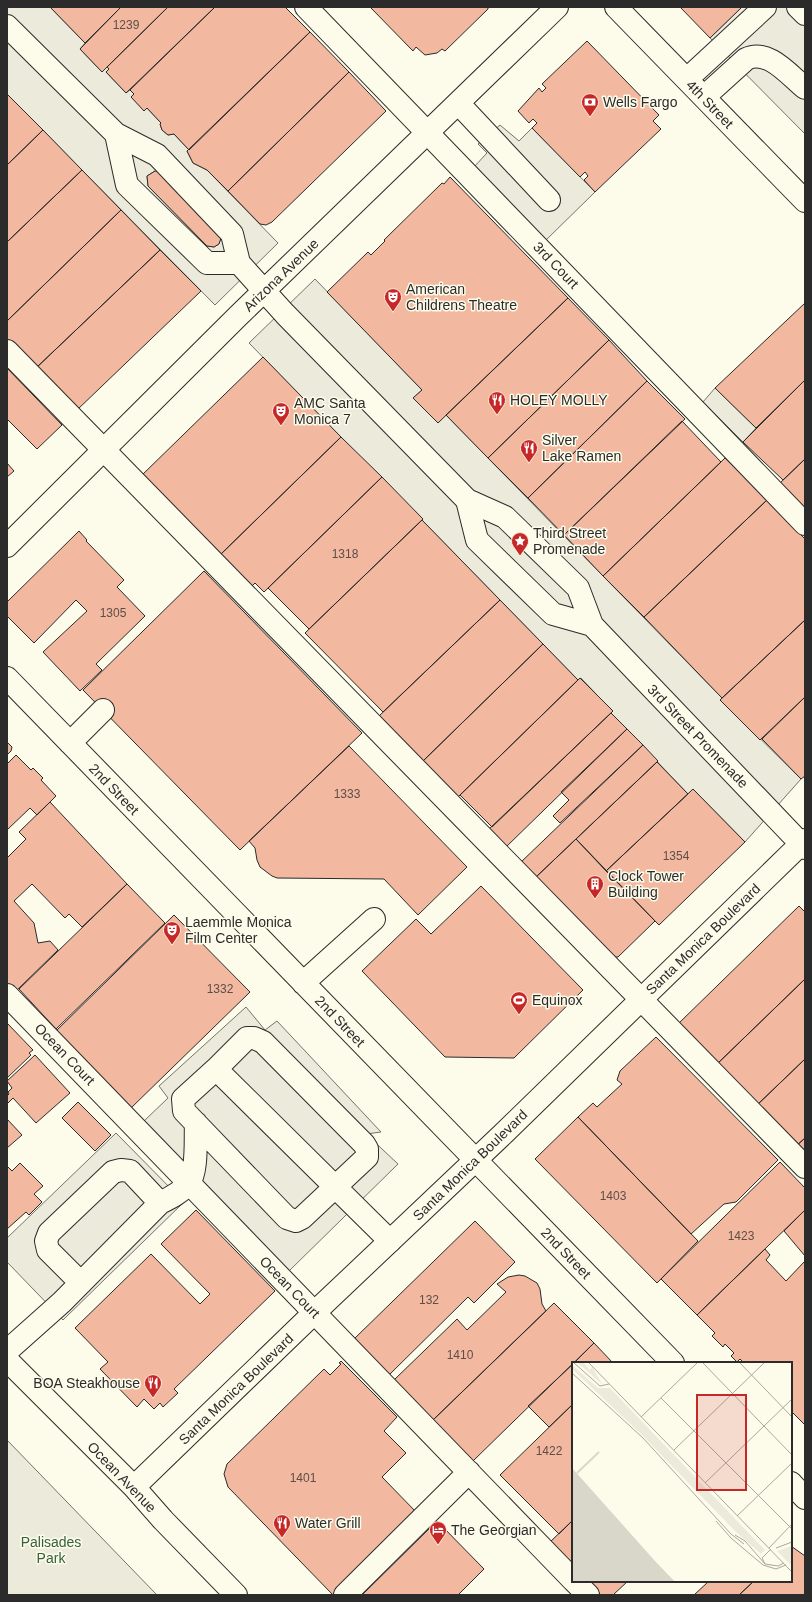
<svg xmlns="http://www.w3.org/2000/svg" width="812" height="1602" viewBox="0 0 812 1602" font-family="Arial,sans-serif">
<rect width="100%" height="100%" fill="#fdfbea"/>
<path fill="#ecebdb" stroke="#74746e" d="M7 1440 157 1595H7Z"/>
<path fill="#eceadb" stroke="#74746e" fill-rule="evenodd" d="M7 7H50L85 43 80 49 102 72 107 67 109 69 106 72 126 93 130 90 134 94 131 97 144 110 147 108 161 123 160 124 162 130 168 135 174 134 189 150 187 151 193 163 207 170 278 243 215 305 7 94ZM155 171 221 238 219 244 214 247 207 246 148 186 147 176Z
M742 7H805V134L710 38Z
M500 125 519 141 532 128 595 192 545 241 473 168 487 153 478 144Z
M315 279 422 390 413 398 438 423 446 415 722 698 721 700 801 779 745 842 693 789 688 794 611 713 612 711 581 678 578 680 249 343Z
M715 388 756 428 743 442 703 402Z
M246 1007 265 1030 277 1021 381 1132 366 1134 398 1164 289 1271 144 1121 168 1098 159 1086Z
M116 1133 184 1202 63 1320 7 1262V1238Z"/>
<path fill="#f2b8a0" stroke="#2b2b2b" d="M50 7H121L85 43Z
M121 7H168L102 72 80 49Z
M168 7H215L126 93 106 72 109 69 107 67Z
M215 7H285L310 32 189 150 174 134 168 135 162 130 160 124 161 123 147 108 144 111 131 97 134 94 130 90Z
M370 7H488V9L445 51 442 49 437 53 425 55 416 47 413 51Z
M680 7H742L710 38Z
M310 32 349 72 228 191 207 170 193 163 187 151Z
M587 41 659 115 653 121 661 129 595 192 584 180 588 176 585 172 580 177 532 128 537 123 533 119 529 123 518 111 539 88 542 92 546 88 542 84Z
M349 72 386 111 272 222 266 225 260 224 228 191Z
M7 94 43 130 7 165Z
M43 130 82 170 7 242V165Z
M82 170 121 210 7 321V242Z
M155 171H158L221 238 219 244 214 247 207 246 148 186 147 176Z
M450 177 568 298 438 423 413 398 422 390 327 292 368 252 371 255 385 241 384 240 442 183 444 184Z
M121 210 160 250 35 369 7 340V321Z
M160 250 201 291 76 411 35 369Z
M568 298 609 340 488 458 446 415Z
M805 303V380L756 428 715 388Z
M609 340 647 381 528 498 488 458Z
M263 357 341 437 220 555 142 475Z
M7 368 62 425 37 449 7 419Z
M805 380V459L783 480 743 442Z
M647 381 685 419 564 535 528 498Z
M682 421 721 462 603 576 564 535Z
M341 437 382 477 264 592 255 583 251 587 220 555Z
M725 458 767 500 644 617 603 576Z
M805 459V510L779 484Z
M7 463 14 471 7 477Z
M382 477 423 519 309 629 268 588Z
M767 500 805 539V620L722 698 644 617Z
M422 520 500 600 383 712 305 633Z
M79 531 87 540 86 541 124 580 117 587 145 616 96 664 102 670 80 691 43 652 87 611 76 600 34 643 7 616V602Z
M204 571 362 733 240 850 83 690Z
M500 600 543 644 422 762 378 717Z
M805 620V697L760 740 720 700Z
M543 644 578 680 457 798 422 762Z
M580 678 613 711 492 827 460 795Z
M805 697V776L801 779 762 739Z
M611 713 627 729 505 848 488 830Z
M627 729 643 745 560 823 553 816 569 800 561 792Z
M7 742 12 747 11 751 7 755Z
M643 745 658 761 535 878 520 863Z
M349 746 467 867 418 915 384 879 277 878 272 876 260 867 257 860 255 848 249 841Z
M16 755 31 770 33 768 43 778 41 780 56 796 37 815 30 808 7 830V764Z
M657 762 688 794 606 871 576 839Z
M693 789 745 842 659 925 606 871Z
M50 802 127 884 82 927 69 914 65 918 32 884 14 901 34 923 38 943 50 941 58 950 13 994 7 987V858L26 839 19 832Z
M576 839 655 921 618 957H611L535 878Z
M127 884 165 923 56 1029 19 989Z
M481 886 583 990 514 1058 445 1057 362 971 416 919 431 934Z
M799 906 805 912V979L715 1066 677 1025Z
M174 915 250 992 130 1109 54 1033Z
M805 979V1059L755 1107 715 1066Z
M7 1023 33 1050 29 1053 31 1055 7 1078Z
M656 1037 778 1160 736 1202 724 1204 691 1234 578 1117 593 1103 597 1107 622 1084 617 1080 620 1071Z
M35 1055 70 1093 36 1123 13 1098 7 1104V1096L9 1094 8 1092 12 1088 7 1081Z
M805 1059V1138L795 1147 755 1107Z
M78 1102 111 1135 95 1151 62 1118Z
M578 1117 698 1241 657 1283 535 1159Z
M7 1119 22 1135 7 1148Z
M805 1138V1157L795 1147Z
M780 1162 805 1188V1210L697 1315 661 1279Z
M20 1163 43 1186 34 1194 42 1202 29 1215 26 1212 7 1229V1166L12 1171Z
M196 1210 275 1291 174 1389 178 1393 163 1407 160 1403 154 1409 144 1399 137 1407 100 1369 108 1362 75 1328 151 1254 200 1304 210 1294 161 1244Z
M805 1210V1256L784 1231Z
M475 1221 515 1262 474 1303 468 1297 388 1376 353 1340Z
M765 1249 770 1255 766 1260 786 1281 805 1261V1425L791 1411V1363H744L740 1359 737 1362 731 1356 734 1353 725 1344 723 1347 712 1336 715 1333 697 1315Z
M519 1275 525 1276 537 1283 540 1289 542 1304 546 1311 433 1420 394 1380 457 1319 467 1330 506 1292 497 1284 508 1277Z
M554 1303 594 1343 473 1461 433 1420Z
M594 1343 613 1363H574Z
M341 1361 397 1417 384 1431 406 1453 382 1477 418 1514 333 1595 228 1487 224 1474 227 1464 324 1369 330 1375 341 1364 339 1363Z
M573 1364V1404L549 1427 528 1406Z
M573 1404V1520L559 1534 500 1475Z
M573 1520V1566L550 1542Z
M437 1521 484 1569 458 1595H362Z
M791 1546 805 1556V1595H739L754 1581H791Z
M591 1581H628L613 1595H601L589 1583Z
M709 1581H754L739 1595H694Z"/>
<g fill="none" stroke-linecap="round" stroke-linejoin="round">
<g stroke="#2b2b2b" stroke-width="24">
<path id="minor" d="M306 7 805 524
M616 7 805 201
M798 7 805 14
M7 26 116 134 157 155 232 234 239 263 248 273 285 314 467 500 505 517 578 588 592 625 805 848
M687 79 765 7
M704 97 746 59C768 48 789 75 805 88
M459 104 549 200
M116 134 127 185 207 263H239
M7 351 805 1167
M467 500 477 540 553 614 592 625
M7 546 238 316 557 7
M7 678 673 1363
M70 743 103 710
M303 983 374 919
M7 995 573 1580
M216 1069 183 1099 184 1111 287 1218 296 1221 302 1218 367 1157V1149L364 1144 263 1042 254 1038H247L216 1069 390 1241
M81 1283 48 1250 46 1241 49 1233 113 1172 121 1170 130 1171 160 1203
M7 1351 62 1302 160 1203C170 1198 182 1192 189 1183 198 1170 195 1139 196 1123
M791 1483 805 1498
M574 1581 588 1595
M345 1595 469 1472"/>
</g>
<g stroke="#2b2b2b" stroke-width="24">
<path id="major" d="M7 1360 134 1487 163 1520 236 1595
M134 1487 314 1313 503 1134 805 840"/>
</g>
<use href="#minor" stroke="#fdfbea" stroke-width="22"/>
<use href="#major" stroke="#fdfbea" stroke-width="22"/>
</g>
<defs>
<g id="bank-pin" transform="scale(0.9)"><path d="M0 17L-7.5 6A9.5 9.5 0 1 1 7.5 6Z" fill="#c62828" stroke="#fdfbea"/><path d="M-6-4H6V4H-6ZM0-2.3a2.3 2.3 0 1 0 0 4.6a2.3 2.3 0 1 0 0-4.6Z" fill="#fff"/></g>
<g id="theatre-pin" transform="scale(0.9)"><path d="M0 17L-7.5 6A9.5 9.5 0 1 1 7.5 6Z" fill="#c62828" stroke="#fdfbea"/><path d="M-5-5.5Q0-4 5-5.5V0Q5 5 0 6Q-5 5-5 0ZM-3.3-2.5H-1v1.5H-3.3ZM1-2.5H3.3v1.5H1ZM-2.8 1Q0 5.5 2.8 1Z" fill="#fff"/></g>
<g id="restaurant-pin" transform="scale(0.9)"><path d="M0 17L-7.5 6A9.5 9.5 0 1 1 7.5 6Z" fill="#c62828" stroke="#fdfbea"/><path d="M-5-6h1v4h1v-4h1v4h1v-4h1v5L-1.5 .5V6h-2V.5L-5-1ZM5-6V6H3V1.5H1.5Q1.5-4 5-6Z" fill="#fff"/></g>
<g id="sight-pin" transform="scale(0.9)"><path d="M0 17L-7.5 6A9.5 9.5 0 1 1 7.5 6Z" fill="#c62828" stroke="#fdfbea"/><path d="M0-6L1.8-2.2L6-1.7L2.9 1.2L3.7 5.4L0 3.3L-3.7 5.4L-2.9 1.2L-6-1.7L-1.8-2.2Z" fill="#fff"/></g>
<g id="building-pin" transform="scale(0.9)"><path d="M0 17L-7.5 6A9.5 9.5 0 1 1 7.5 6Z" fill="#c62828" stroke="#fdfbea"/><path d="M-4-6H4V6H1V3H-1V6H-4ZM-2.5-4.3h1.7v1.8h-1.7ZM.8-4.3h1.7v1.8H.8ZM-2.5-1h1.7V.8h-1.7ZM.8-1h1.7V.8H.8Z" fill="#fff"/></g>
<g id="stadium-pin" transform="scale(0.9)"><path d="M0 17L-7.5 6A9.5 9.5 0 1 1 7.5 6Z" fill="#c62828" stroke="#fdfbea"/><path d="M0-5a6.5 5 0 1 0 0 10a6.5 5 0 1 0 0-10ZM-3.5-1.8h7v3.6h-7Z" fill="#fff"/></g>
<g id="hotel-pin" transform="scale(0.9)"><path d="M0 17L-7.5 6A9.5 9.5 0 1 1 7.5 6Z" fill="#c62828" stroke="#fdfbea"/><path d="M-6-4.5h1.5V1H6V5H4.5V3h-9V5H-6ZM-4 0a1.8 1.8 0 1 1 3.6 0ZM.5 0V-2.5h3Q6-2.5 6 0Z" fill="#fff"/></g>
</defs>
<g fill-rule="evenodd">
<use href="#bank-pin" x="590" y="102"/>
<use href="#theatre-pin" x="393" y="297"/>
<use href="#restaurant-pin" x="497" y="400"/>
<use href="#theatre-pin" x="281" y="411"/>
<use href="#restaurant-pin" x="529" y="448"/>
<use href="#sight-pin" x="520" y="541"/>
<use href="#building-pin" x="595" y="884"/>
<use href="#theatre-pin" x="172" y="930"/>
<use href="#stadium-pin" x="519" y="1000"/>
<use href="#restaurant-pin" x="153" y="1383"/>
<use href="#restaurant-pin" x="282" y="1523"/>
<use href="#hotel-pin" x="438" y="1530"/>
</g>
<g text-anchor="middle" stroke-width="3" stroke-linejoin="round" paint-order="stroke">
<g font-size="12" fill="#5d4e48">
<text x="126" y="29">1239</text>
<text x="345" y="558">1318</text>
<text x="113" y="617">1305</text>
<text x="347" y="798">1333</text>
<text x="676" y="860">1354</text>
<text x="220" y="993">1332</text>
<text x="613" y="1200">1403</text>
<text x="741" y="1240">1423</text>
<text x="429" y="1304">132</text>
<text x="460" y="1359">1410</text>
<text x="549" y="1455">1422</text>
<text x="303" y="1482">1401</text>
</g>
<g font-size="14" fill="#2b2b2b" stroke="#fdfbea" text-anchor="start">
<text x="603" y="107">Wells Fargo</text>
<text x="406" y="294">American<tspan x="406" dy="16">Childrens Theatre</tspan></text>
<text x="510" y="405">HOLEY MOLLY</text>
<text x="294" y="408">AMC Santa<tspan x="294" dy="16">Monica 7</tspan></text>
<text x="542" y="445">Silver<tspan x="542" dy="16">Lake Ramen</tspan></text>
<text x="533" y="538">Third Street<tspan x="533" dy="16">Promenade</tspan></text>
<text x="608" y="881">Clock Tower<tspan x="608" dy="16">Building</tspan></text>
<text x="185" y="927">Laemmle Monica<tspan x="185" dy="16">Film Center</tspan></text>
<text x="532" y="1005">Equinox</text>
<text x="140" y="1388" text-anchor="end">BOA Steakhouse</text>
<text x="295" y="1528">Water Grill</text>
<text x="451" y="1535">The Georgian</text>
</g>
<g font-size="14" fill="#2b2b2b" stroke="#fdfbea">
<text transform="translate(710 104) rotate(46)" y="5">4th Street</text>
<text transform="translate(556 265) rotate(46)" y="5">3rd Court</text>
<text transform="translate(281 275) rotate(-44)" y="5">Arizona Avenue</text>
<text transform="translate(698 736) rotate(46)" y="5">3rd Street Promenade</text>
<text transform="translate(114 789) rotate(46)" y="5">2nd Street</text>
<text transform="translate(703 939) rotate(-44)" y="5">Santa Monica Boulevard</text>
<text transform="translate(340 1021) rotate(46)" y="5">2nd Street</text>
<text transform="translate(65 1054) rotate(46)" y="5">Ocean Court</text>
<text transform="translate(470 1165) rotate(-44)" y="5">Santa Monica Boulevard</text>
<text transform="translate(566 1253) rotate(46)" y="5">2nd Street</text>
<text transform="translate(290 1287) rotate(46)" y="5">Ocean Court</text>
<text transform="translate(236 1389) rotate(-44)" y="5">Santa Monica Boulevard</text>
<text transform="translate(122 1477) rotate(46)" y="5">Ocean Avenue</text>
</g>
<g font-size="14" fill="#34623c" stroke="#fdfbea">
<text x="51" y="1547">Palisades<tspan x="51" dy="16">Park</tspan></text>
</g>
</g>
<g transform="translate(572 1362)">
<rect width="220" height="220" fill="#fdfbea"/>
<path d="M5 0H11L18 8 20 5 31 23ZM0 3 26 26H38L193 188 189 192 164 170 67 70 0 7ZM220 184V204L205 189Z" fill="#ecebdb"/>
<path d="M0 106 83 199 103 220H0Z" fill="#d8d7c9"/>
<path fill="none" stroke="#d8d7c9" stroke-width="2" d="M5 111 27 90"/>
<path fill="none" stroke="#a9a89e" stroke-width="1" d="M1 0 28 24 37 22M16 0 220 210M130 0 220 93M167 0 220 55M0 11 71 76 159 172 172 182M89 36 220 167M69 55 126 0M102 88 193 0M133 121 220 37M165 154 220 101M144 159 159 176 191 203 204 207 214 203M163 173 173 179 193 202 206 204 212 201M197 186 220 162M204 186 220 180M193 202 190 196 199 187"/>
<path fill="#c62828" fill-opacity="0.15" stroke="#c62828" stroke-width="2" d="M125 33H174V128H125Z"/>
<rect width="220" height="220" fill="none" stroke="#2b2b2b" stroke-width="2"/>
</g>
<rect width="812" height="1602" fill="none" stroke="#2b2b2b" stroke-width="16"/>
</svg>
